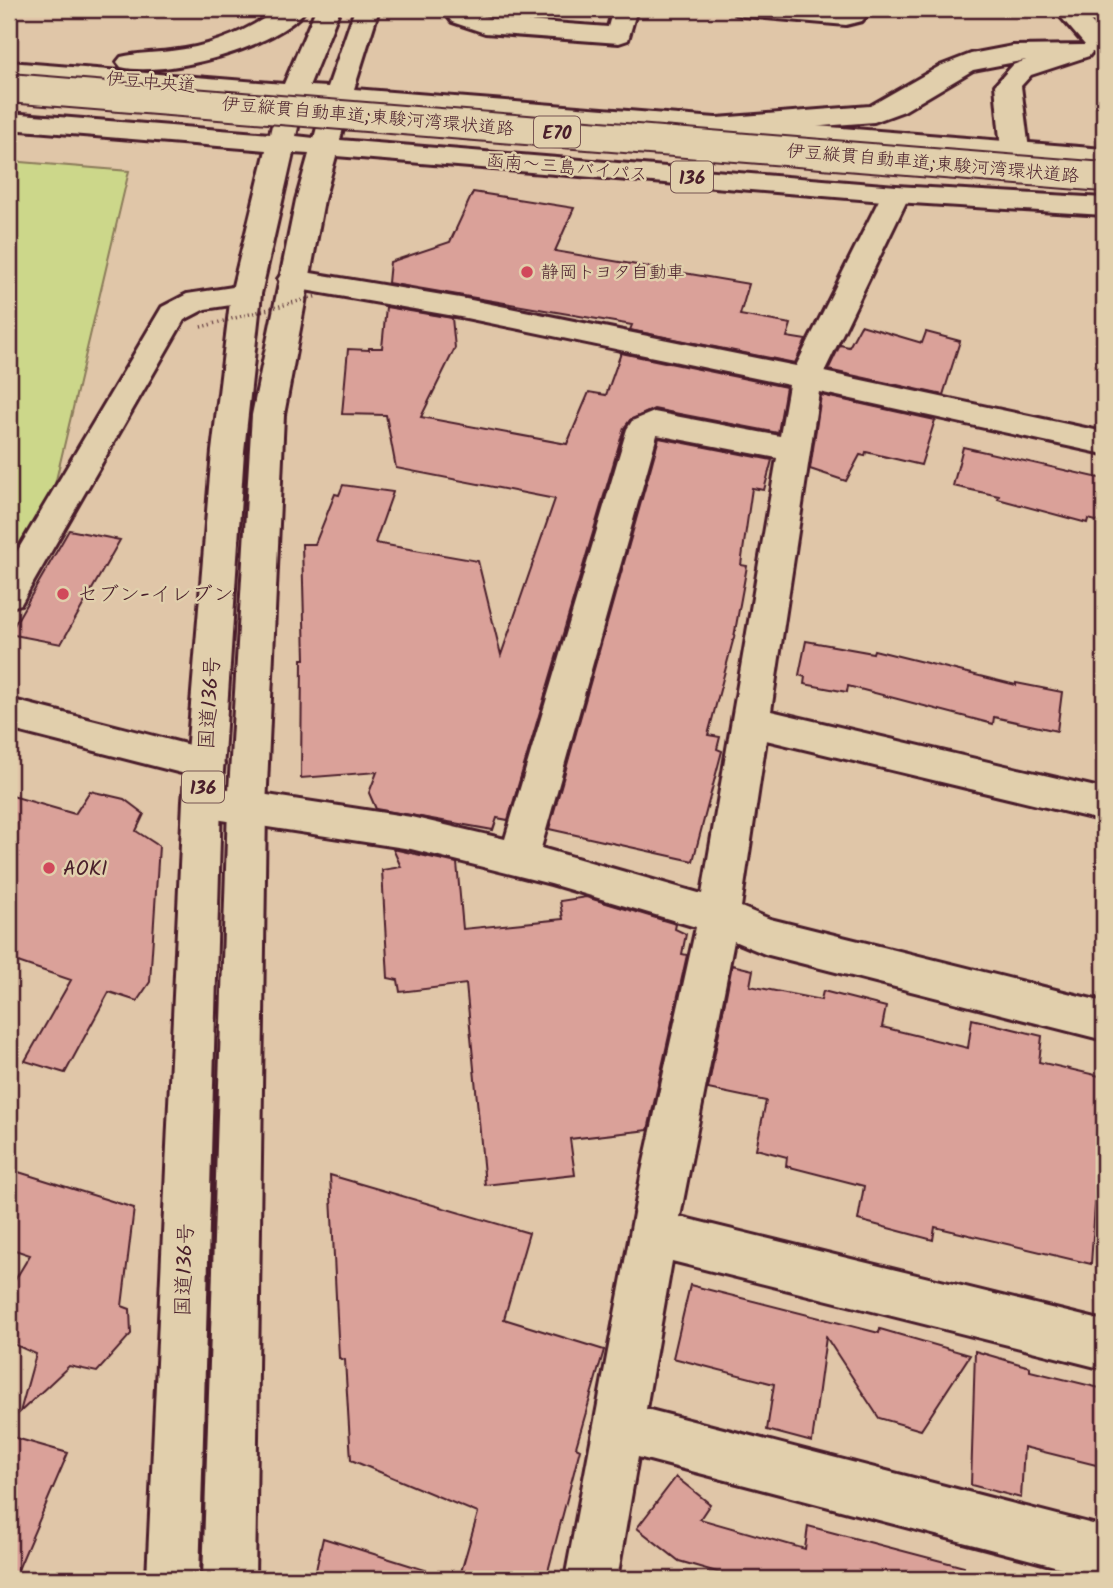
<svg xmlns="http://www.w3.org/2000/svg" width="1113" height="1588" viewBox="0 0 1113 1588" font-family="Kalam,'Klee One',sans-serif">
<rect width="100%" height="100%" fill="#e0c6a8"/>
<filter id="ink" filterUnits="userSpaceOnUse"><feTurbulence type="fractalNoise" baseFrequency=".0143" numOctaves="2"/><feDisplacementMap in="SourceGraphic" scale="14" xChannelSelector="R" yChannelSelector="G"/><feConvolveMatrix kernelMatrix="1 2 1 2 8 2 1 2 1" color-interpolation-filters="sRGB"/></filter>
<g filter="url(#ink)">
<path fill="#ccd78a" stroke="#8b7b5a" stroke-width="2" d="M9 161 129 171 52 497 9 569Z"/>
<path fill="#daa199" stroke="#4a1f2b" stroke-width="2" d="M473 192 574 208 555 251 749 284 740 315 791 324 787 337 806 340 795 363 630 330 632 325 388 283 390 262 450 242Z
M386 307 452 318 455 348 421 417 567 444 589 392 606 395 621 353 786 387 778 433 654 409 630 420 624 428 508 820 497 818 493 830 376 809 369 793 377 772 301 778 302 659H305L302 544H315L335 494 339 495 343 485 393 492 375 543 478 561 501 655 555 499 396 468 386 415 342 414 348 349 369 350V348H382Z
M861 325 922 343 926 332 960 341 943 395 828 370 840 345 849 347Z
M821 395 935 420 921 465 866 452 865 456 860 455 846 481 810 469Z
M659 438 772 460 764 490 752 488 741 565 747 566 734 637 708 735 720 737 717 749 722 751 693 861 549 829Z
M963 447 1104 479V523L1088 519 1087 523 998 499 999 496 953 486Z
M69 530 120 540 61 644 9 634Z
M806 641 873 653 874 650 1016 685V683L1062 692 1057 731 994 717 993 724 848 686 847 692 804 684 805 677 799 675Z
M90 791 124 799 144 814 136 831 159 846 150 982 137 1001 109 992 65 1073 25 1061 71 980 9 959V795L75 814Z
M393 849 457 863 463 929 563 919 560 901 586 897 676 924 675 929 686 934 682 954 687 955 648 1130 570 1139 575 1175 485 1185 466 984 400 992 398 980 388 978 382 870 401 867Z
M732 965 753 970 750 986 821 1000 823 991 886 1007 882 1027 968 1048 972 1019 1042 1036 1039 1062 1104 1077 1102 1163 1098 1162 1091 1264 935 1227 933 1240 858 1220 864 1186 786 1166 787 1157 756 1149 766 1101 708 1089Z
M9 1169 134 1208 122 1306 130 1309 131 1334 97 1372 69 1366 20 1412 36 1354 9 1342V1290L30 1255 9 1248Z
M330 1175 529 1233 504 1319 604 1350 576 1447 580 1449 546 1579H459L478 1513 351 1460 345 1360 339 1358Z
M690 1285 879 1333 880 1329 970 1355 921 1430 879 1418 826 1337 812 1442 767 1430 774 1384 673 1358Z
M975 1351 1030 1367V1371L1104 1389V1467L1024 1447 1021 1498 971 1485Z
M9 1436 68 1453 14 1579H9Z
M676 1477 710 1504 700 1519 805 1549 808 1526 964 1567 962 1579H741L679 1561 637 1528Z
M323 1538 428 1571 427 1579H314Z"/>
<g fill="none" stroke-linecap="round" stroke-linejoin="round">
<g stroke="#4a1f2b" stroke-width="6">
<path id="minor" d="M442 9H467L488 18 608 27 613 9H637L628 40 619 43 485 33 452 22Z
M732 9H872L862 21 846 25 744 16 735 14Z
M1054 9H1079L1104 35V55L1092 52 1089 56 1031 75 1021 86 1029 150 1025 156 1015 158 1005 156 1001 150 995 85 1013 65 1026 60 973 70 904 111 874 122 717 134 708 132 704 126 708 120 717 118 870 106 940 66 971 54 1013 46 1085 45Z
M896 186 906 188 910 194 824 372 1104 432V454L819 392 771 711 1104 789V821L766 740 741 907 770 919 1104 1002V1040L765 954 734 941 680 1217 1104 1321V1369L672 1261 646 1409 1104 1527V1579L638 1457 617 1579H565L642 1171 696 927 551 884 411 849 202 817 188 812 183 801 188 790 202 785 411 817 505 839 627 429 632 421 654 412 780 436 789 385 466 318 293 288 283 286 278 279 283 272 293 270 466 299 796 366 882 194 886 188ZM657 435 777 458 702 894 541 848Z
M246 285 257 287 261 294 257 301 205 309 184 320 21 604 9 608V565L162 307 187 294Z
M9 699 205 749 218 753 224 764 218 775 205 779 9 729Z"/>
</g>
<g stroke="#4a1f2b" stroke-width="6">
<path id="highway" d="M278 9H306C280 47 165 78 121 67L117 62 121 57C137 53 154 53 171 51 210 47 247 32 278 9Z
M316 9H340L309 86 328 87 355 9H379L354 89 1104 149V165L349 105 340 140 896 186 1104 198V215L896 202 336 156 324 200 284 415 266 807 255 1579H203L228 807 252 415 296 200 309 154 293 153 261 294 244 451 221 801 199 1579H147L183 801 212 451 231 294 266 150 9 129V113L270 134 278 99 9 78V62L284 84ZM304 101 324 103 314 138 296 136Z"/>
</g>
<use href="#minor" fill="#e1cfac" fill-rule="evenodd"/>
<use href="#highway" fill="#e1cfac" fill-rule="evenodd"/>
<g stroke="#4a1f2b" stroke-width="32" stroke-linecap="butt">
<path id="highway-bridge" d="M9 88 1104 177"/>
</g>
<path stroke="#4a1f2b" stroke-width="3.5" stroke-dasharray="1 3.5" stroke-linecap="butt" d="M201 327 318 296"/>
<use href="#highway-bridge" stroke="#e1cfac" stroke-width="28"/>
</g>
</g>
<g fill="#d1495b" stroke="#e1cfac" stroke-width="2.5">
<circle cx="527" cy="272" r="7"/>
<circle cx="63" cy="594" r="7"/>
<circle cx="49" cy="868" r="7"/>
</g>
<g text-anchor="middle" stroke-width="5" stroke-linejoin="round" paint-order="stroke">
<g font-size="18" fill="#4a1f2b" stroke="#e1cfac">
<text transform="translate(151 82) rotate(5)" y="6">伊豆中央道</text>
<text transform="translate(368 116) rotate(5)" y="6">伊豆縦貫自動車道;東駿河湾環状道路</text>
<text transform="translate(933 163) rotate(5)" y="6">伊豆縦貫自動車道;東駿河湾環状道路</text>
<text transform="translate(567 167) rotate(5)" y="6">函南～三島バイパス</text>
</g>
<g font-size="18" fill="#4a1f2b" stroke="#e1cfac" text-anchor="start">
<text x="541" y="278">静岡トヨタ自動車</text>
</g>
<g fill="#e1cfac" stroke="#775452" stroke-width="2">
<rect x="534" y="116.5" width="46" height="31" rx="5"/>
<rect x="671" y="161.5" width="42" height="31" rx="5"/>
<rect x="182" y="771.5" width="42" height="31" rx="5"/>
</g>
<g font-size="19" font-weight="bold" fill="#4a1f2b">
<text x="557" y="139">E70</text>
<text x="692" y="184">136</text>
<text x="203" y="794">136</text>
</g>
<g font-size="21" fill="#4a1f2b" stroke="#e1cfac" text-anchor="start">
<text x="77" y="601">セブン-イレブン</text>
<text x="63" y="875">AOKI</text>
</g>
<g font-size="21" fill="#4a1f2b" stroke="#e1cfac">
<text transform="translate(209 703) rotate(-86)" y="7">国道136号</text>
<text transform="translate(184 1270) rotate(-88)" y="7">国道136号</text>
</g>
</g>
<rect width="1113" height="1588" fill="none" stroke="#e1cfac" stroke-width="35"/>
<rect x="18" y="18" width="1078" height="1553" fill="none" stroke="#4a1f2b" stroke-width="2.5" filter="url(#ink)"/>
</svg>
